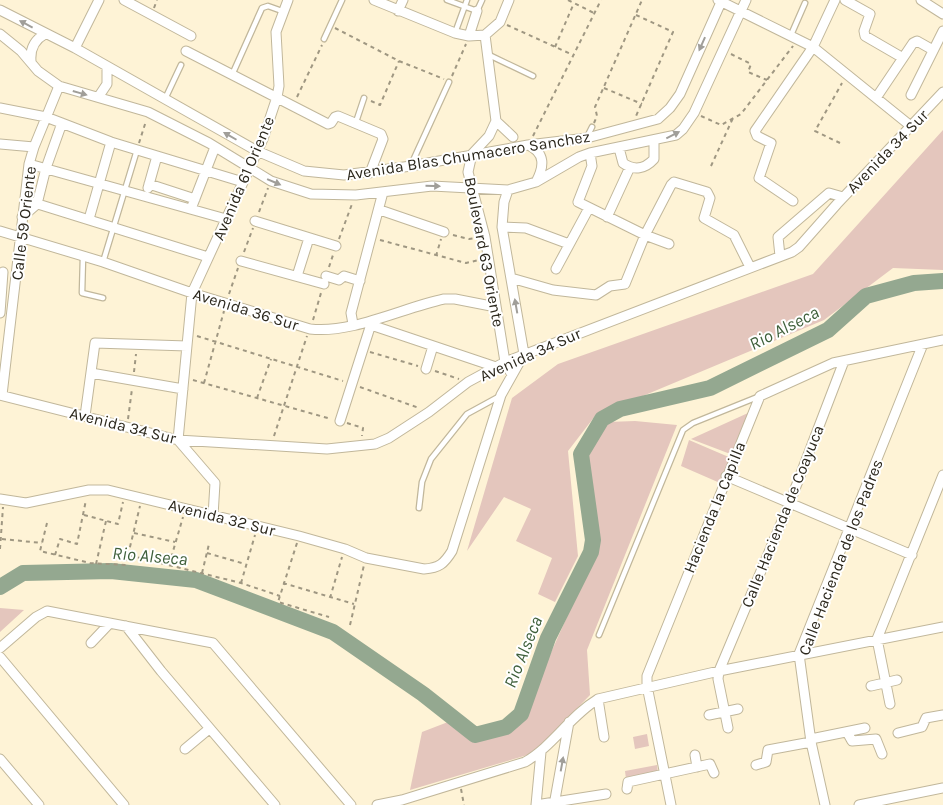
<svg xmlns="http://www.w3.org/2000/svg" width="943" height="805" viewBox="0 0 943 805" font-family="Karla,sans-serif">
<rect width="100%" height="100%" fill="#fef3d6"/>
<path fill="#e4c6bd" d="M943 130V270L893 268 824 320 595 416 568 451 578 556 555 602 538 594 552 558 516 541 531 509 504 497 467 551 512 398 558 364 813 274Z
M748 413 733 455 691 439Z
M635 421 677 425 587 650 590 695 534 753 410 790 422 732 448 722 471 738 519 724 596 552 588 451 608 422Z
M689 440 731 458 720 483 681 466Z
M0 608 24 610 0 632Z
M647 734 649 746 635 749 633 737Z
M657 765 658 773 626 779 625 771Z"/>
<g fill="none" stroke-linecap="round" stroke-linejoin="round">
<path stroke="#94a890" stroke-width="16" d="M0 587 23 573 111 571 196 580 333 632 423 694 475 735 506 727 521 714 548 638 591 552 593 540 581 454 602 419 620 409 710 388 828 330 866 296 914 283 943 281"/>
<g stroke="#c1b79b" stroke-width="7">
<path id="lane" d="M447 0 477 11 482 0
M455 33 467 0
M791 35 805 3
M324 39 342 0
M489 55 533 76
M232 75 262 8 268 6 282 11
M165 99 181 65
M356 122 364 98
M587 137 592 127
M411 165 449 82
M83 257 82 293 103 298
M103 262 137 150
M419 508 422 482 431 459 467 414 500 396
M599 635 683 430 693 423 760 396"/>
</g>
<g stroke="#c1b79b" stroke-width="11">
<path id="street" d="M124 0 191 36
M374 0 455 33 469 36 485 35
M718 0 813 47 912 127
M845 0 870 14 864 31 865 36 903 58
M921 0 943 14
M0 10 75 48 257 151 304 171 344 175 411 166 528 145 587 138 658 119 670 108 680 94 722 0
M398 11 403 0
M0 34 21 51 38 71 59 86 148 112 209 143 271 181 311 194 356 195 432 186 508 190 536 182 579 157 590 153 676 135 683 129 694 113 746 0
M485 35 496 121 489 136 472 154 468 172 485 237 505 362 512 375
M485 35 500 22 509 0
M469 36 477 11
M75 48 99 0
M186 51 328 124 331 123 335 117 338 116 381 134 383 139 370 173
M31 61C30 49 34 40 45 34
M911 95 943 31
M99 96 107 84V68
M876 98 913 43 917 41 933 50
M0 108 46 117 111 142 243 182
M496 121 513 137
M0 144 34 147
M528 145C546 153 544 167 536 182
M619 148 623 163C634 171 645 169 654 159V141
M590 153 592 166 578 202 645 235 669 244
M29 164 226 219
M149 184 195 199
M148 188 157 156
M508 190 504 202 502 227 524 354
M25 200 208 257
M793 201 759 178 771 143 757 136 755 131 813 47 835 0
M191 209 215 147
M380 210 444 232
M22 217 37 204 46 168 62 123
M607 217 630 167
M89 219 111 142
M255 221 336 246
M502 227 526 228 569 244
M0 231 103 262 192 293 310 329C352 334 402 308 444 299H455L496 307
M780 256 778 237 829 193 843 197
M241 261 324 284
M556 269 589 208
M297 276 309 238
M326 276 339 280 344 276 360 281
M511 278 553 290 596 295 610 286 625 284 645 235 671 185 674 182 707 192 710 198 704 218 734 235 750 267
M0 313 3 272
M353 324 351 313 383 192
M371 325 496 367
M426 369 433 346
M91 373 183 389
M0 395 178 440 327 449 375 444 389 438 429 412 468 382 505 362 792 252 799 247 837 204 943 92
M2 395 29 164 34 147 59 86
M85 416 95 343 187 346
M340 421 372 321
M726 476 912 555
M0 499 26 503 89 490H108L299 536 345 549 366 558 424 569C439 568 444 564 452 551L501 395 524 354
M213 516 215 483 178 440 192 293 263 139 277 97 279 86 276 32 288 0
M126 626 161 671 275 805
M91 643 110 623
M0 648 36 617 47 611 213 643 351 805
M0 657 124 805
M871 686 897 680
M598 699 604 737
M890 704 877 639 943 475
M709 715 738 709
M728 728 718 679 719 671 790 502 844 361
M847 732 852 741 876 739 882 754
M898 733 922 727 926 718 943 715
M811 739 865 728
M185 749 209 729
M695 755 697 767
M0 759 39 805
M756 765 766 762 768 750 811 742
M627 789 628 782 710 764 714 773
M377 805 402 800 525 762C553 746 570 716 598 699L719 671 943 627
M536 805 606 794
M536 805 541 752
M554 805 569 722
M671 805 647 686V676L760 396 833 363 943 340
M825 805 811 742 799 654 923 344
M859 805 943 788"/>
</g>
<path stroke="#9f9782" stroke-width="2" stroke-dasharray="4 4" stroke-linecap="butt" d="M568 0 594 13
M154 8 157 0
M636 15 673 32 636 116
M507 25 573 55
M335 28 399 61 444 79
M555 47 574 3
M731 54 751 64 748 72 767 80
M452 76 466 44
M604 88 642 104
M297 97 322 45
M371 101 380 105 399 61
M701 116 721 125 741 114 793 46
M594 123 597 116 595 107 642 0
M533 136 601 0
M139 143 146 121
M840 143 815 131 842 83
M711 166 733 118
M259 212 268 188
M453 235 469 239 477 238
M339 239 352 204
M380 240 466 263 479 260
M244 252 253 228
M436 256 441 239
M329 267 333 255
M229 294 238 268
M313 320 321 293
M197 336 343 381
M370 352 418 366
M435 371 459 379
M134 372 136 354
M193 380 331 419
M204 383 224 311
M360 387 419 408
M257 398 271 359
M128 419 132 389
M347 423 363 428 362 436
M274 436 307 336
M84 515 118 524 123 502
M47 523 40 551 90 563 125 565 128 555 241 583 280 596
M134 533 175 542
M2 539 42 543
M297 543 278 602 329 617
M0 549 3 507
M207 553 245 564
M55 555 60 539 77 544 86 500
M128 555 140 506
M96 564 106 521
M169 565 183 517
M202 573 209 544
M241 583 255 535
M283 583 354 604
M330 598 342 557
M350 625 364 565
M461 789 464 805"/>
<use href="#lane" stroke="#fff" stroke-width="4.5"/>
<use href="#street" stroke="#fff" stroke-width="9"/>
</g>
<defs><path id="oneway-solid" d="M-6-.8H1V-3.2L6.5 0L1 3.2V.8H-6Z" transform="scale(1.25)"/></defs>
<g fill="#a09e99">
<use href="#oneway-solid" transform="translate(26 24) rotate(-152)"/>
<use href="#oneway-solid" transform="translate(702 44) rotate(114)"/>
<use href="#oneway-solid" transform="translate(80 93) rotate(16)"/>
<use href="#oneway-solid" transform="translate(673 135) rotate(-27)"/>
<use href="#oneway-solid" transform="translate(230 136) rotate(-150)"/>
<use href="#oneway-solid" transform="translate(274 182) rotate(23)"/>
<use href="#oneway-solid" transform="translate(433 186) rotate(2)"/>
<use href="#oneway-solid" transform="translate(516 306) rotate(-100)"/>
<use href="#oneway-solid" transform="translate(562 764) rotate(-80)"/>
</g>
<g text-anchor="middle" stroke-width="4" stroke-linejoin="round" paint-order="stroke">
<g font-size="16" fill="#2c281d" stroke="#fff">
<text transform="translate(887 151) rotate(-46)" y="6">Avenida 34 Sur</text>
<text transform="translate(468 155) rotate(-9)" y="6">Avenida Blas Chumacero Sanchez</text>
<text transform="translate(243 178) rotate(-67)" y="6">Avenida 61 Oriente</text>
<text transform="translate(23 223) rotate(-83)" y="6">Calle 59 Oriente</text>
<text transform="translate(485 252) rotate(79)" y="6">Boulevard 63 Oriente</text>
<text transform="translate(246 309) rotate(17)" y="6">Avenida 36 Sur</text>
<text transform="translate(530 354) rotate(-24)" y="6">Avenida 34 Sur</text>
<text transform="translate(123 425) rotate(14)" y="6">Avenida 34 Sur</text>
<text transform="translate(714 507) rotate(-68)" y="6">Hacienda la Capilla</text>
<text transform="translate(782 516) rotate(-68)" y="6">Calle Hacienda de Coayuca</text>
<text transform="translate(222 517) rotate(14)" y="6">Avenida 32 Sur</text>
<text transform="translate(840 557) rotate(-69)" y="6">Calle Hacienda de los Padres</text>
</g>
<g font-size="18" font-style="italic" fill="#3e5f3a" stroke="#fff">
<text transform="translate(784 328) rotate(-27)" y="6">Rio Alseca</text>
<text transform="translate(150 556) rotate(5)" y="6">Rio Alseca</text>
<text transform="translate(523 652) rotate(-68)" y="6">Rio Alseca</text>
</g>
</g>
</svg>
